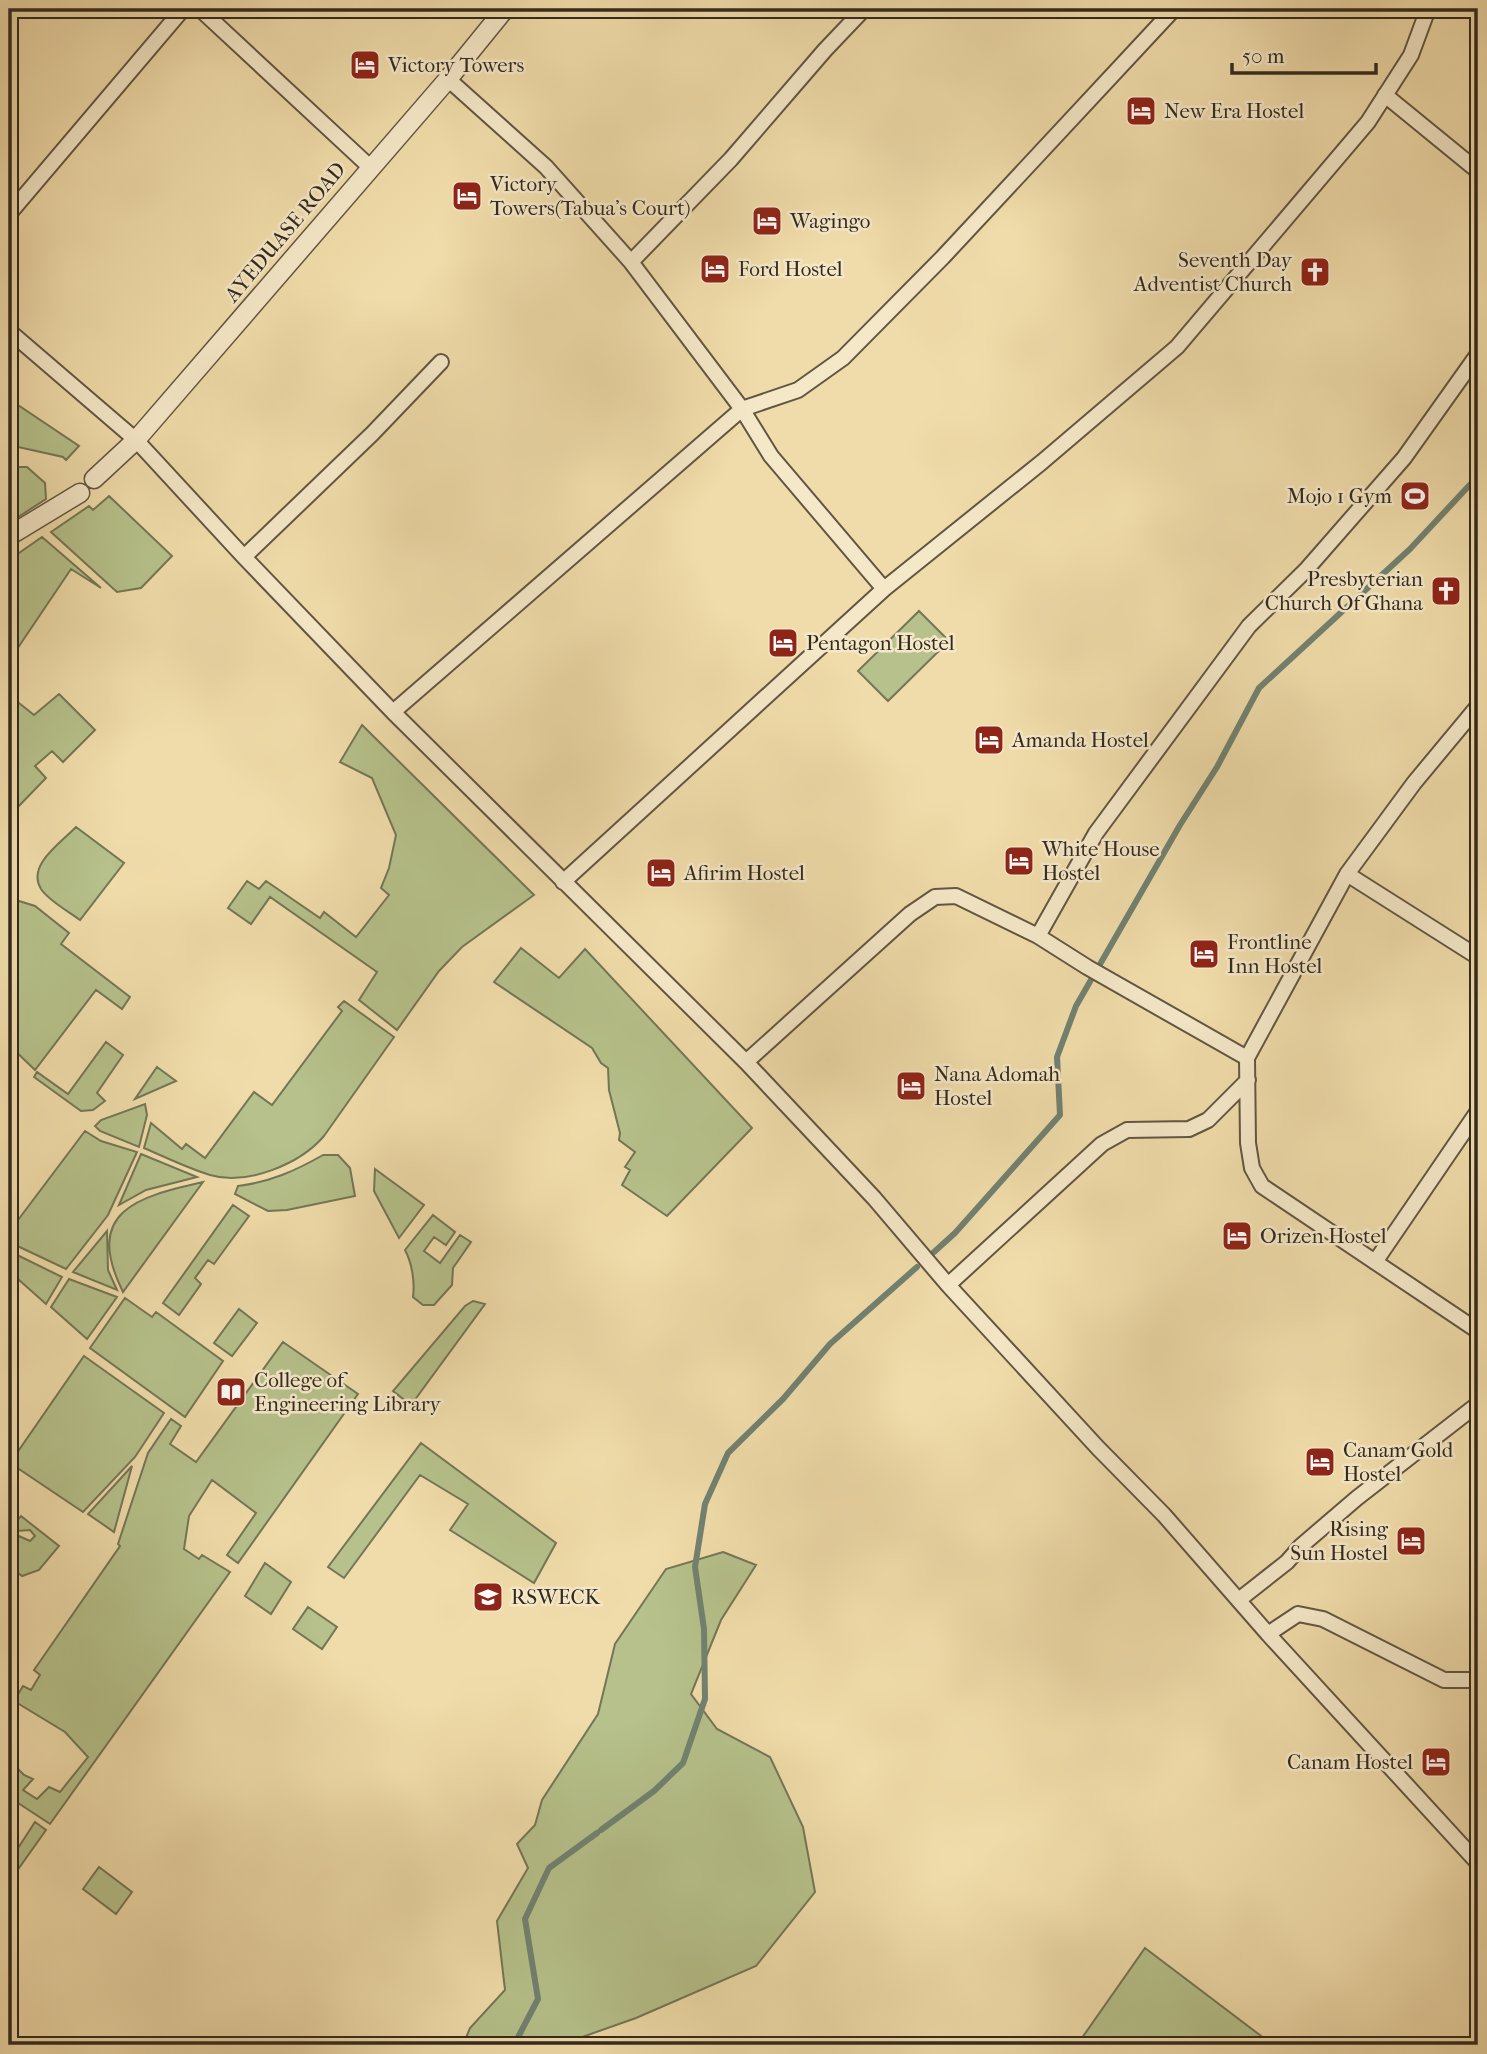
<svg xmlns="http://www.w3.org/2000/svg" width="1487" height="2054" viewBox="0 0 1487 2054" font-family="'IM FELL French Canon',serif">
<rect width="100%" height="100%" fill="#f0dcaa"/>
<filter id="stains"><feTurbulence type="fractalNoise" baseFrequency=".00286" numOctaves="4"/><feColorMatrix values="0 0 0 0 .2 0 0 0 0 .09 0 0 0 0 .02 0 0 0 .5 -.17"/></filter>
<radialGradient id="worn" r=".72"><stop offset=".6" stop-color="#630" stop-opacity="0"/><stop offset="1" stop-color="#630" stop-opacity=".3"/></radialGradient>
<path fill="#b6c18b" stroke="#747655" stroke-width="2" d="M9 399 79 446 66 460 63 457 9 445Z
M9 467H27L45 483 46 499 9 523Z
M109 496 172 556 141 588 117 592 51 532 89 506 93 510Z
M42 537 101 588 71 569 9 661V560Z
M919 611 949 641 888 701 858 671Z
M59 694 95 730 63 762 52 751 35 766 46 778 15 810 9 836V695L34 715Z
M362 725 534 895 462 947 439 971 397 1030 359 1000 377 972 270 897 251 924 228 908 247 881 259 889 266 881 320 918 324 912 356 937 389 895 381 888 389 868 396 835 372 778 340 762Z
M76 827 124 863 80 920C68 911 49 901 41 889 26 865 62 842 76 827Z
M19 901 35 906 69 933 61 944 130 997 122 1009 96 990 35 1070 9 1045V903Z
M521 948 559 978 585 949 752 1128 667 1216 622 1185 630 1170 625 1167 635 1152 619 1140 620 1133 609 1090 608 1068 601 1063 592 1048 494 982Z
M344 1001 394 1037 324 1136C300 1164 247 1186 210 1175 187 1168 165 1157 144 1148L151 1123 182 1149 186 1144 205 1158 254 1092 272 1105 342 1011 338 1007Z
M106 1042 123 1055 97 1093 105 1101 93 1110 81 1111 34 1077 37 1072 68 1094Z
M157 1067 176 1081 135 1099Z
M145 1104 147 1115 139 1147 100 1131 95 1126 101 1120Z
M85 1131 101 1141 137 1152 108 1215 66 1269 9 1242V1232Z
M141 1154 197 1177 146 1190 119 1205Z
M323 1155H338L350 1168 355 1196 287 1210 268 1211 235 1194 238 1186C270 1182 295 1171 323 1155Z
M375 1169 424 1205 399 1238 374 1191Z
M203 1182 123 1292C83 1211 137 1197 203 1182Z
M233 1205 249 1216 214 1264 208 1260 195 1278 201 1284 179 1315 163 1303Z
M433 1215 455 1232 446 1245 434 1237 424 1251 440 1263 460 1235 471 1242 453 1268 452 1285 434 1305H423L413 1297C415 1282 412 1263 405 1250Z
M107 1231 108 1270 117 1290 73 1272Z
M9 1251 62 1277 46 1304 9 1271Z
M69 1279 117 1297 87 1339 51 1307Z
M125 1298 152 1317 156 1312 223 1361 185 1417 90 1348Z
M473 1301 485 1304 411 1405 393 1391 465 1306Z
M239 1309 257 1323 232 1356 214 1343Z
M283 1342 358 1394 238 1563 227 1555 256 1513 212 1480 189 1516 184 1549 199 1559 202 1555 230 1572 50 1824 9 1797V1760L24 1775 33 1779 23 1790 37 1799 49 1787 60 1792 88 1757 65 1732 14 1701 23 1686 31 1690 40 1675 34 1670 120 1546 118 1544 148 1453 171 1419 181 1426 170 1444 196 1462Z
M84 1356 164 1413 135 1457 83 1512 10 1463Z
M421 1443 556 1543 534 1583 450 1530 468 1504 420 1475 344 1578 328 1567Z
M132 1466 114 1532 88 1514Z
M21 1516 59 1546 39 1570 22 1576 17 1572 18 1567 9 1535 12 1533 30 1541 35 1536 30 1530 17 1531 11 1527Z
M723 1552 756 1565 721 1620 691 1694 717 1729 770 1757 803 1827 815 1892 756 1966 636 2018 568 2042 566 2045H463L470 2028 505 1990 497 1921 528 1868 517 1844 535 1825 542 1800 598 1714 615 1644 666 1569Z
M265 1563 291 1582 271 1614 245 1596Z
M308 1607 337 1627 322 1649 293 1629Z
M35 1822 46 1830 9 1882V1862Z
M99 1867 132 1892 116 1914 83 1889Z
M1145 1948 1273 2045H1077Z"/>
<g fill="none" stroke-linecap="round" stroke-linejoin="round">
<path stroke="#718271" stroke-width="6" d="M934 1252 955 1233 1060 1115 1057 1057 1076 1006 1180 825 1217 767 1259 688 1410 549 1478 476
M601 1830 654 1791 683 1763 705 1699 704 1629 695 1567 705 1504 728 1453 783 1399 830 1344 917 1267
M514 2045 538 1999 525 1919 549 1868 597 1833"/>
<g stroke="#625642" stroke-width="18">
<path id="minor" d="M200 9 370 167
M1385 95 1478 171
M9 214 183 9
M631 262 731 159 825 50 864 9
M9 331 136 440 244 557 393 712 746 1062 874 1198 948 1285 1098 1448 1164 1515 1268 1634 1478 1863
M244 557 372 434 441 362
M884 589 771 456 742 409 798 390 843 358 943 257 1174 9
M1478 706 1414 783 1347 874 1247 1058 1248 1143 1252 1168 1262 1186 1478 1331
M393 712 742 409 631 262 546 167 448 79
M1347 874 1478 957
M563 882 884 589 1042 462 1177 347 1368 122 1411 55 1428 9
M1038 936 1096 833 1249 626 1306 570 1404 458 1478 354
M746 1062 910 914 935 897 956 896 1038 936 1087 967 1247 1058
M1375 1262 1478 1111
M948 1285 1102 1144 1127 1130 1189 1129 1208 1120 1248 1080
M1240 1599 1287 1562 1301 1546 1357 1498 1478 1404
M1268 1634 1298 1614 1323 1619 1444 1680H1478"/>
</g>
<g stroke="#625642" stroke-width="21">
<path id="tertiary" d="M94 479 136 440 448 79 505 9
M9 536 80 493"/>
</g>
<use href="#minor" stroke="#f5e8c8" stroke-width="14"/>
<use href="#tertiary" stroke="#f5e8c8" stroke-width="18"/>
</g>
<defs>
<g id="hotel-square" transform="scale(1.575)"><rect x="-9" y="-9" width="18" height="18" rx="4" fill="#8f2418" stroke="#f5e8c8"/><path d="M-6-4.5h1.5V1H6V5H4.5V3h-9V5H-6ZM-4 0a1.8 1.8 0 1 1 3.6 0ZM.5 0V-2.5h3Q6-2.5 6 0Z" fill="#fff"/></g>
<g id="church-square" transform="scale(1.575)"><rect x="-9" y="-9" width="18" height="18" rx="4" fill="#8f2418" stroke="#f5e8c8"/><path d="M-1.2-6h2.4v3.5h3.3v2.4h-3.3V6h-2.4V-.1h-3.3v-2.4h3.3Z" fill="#fff"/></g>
<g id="stadium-square" transform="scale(1.575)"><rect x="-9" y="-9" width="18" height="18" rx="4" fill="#8f2418" stroke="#f5e8c8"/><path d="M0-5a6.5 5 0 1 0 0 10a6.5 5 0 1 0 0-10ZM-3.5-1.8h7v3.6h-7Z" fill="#fff"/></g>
<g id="library-square" transform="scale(1.575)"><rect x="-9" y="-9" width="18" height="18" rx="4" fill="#8f2418" stroke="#f5e8c8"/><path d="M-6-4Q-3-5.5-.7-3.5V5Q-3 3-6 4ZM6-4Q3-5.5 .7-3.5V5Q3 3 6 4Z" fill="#fff"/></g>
<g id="school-square" transform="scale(1.575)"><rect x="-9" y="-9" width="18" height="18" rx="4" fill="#8f2418" stroke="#f5e8c8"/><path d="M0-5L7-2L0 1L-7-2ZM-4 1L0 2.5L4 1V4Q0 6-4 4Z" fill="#fff"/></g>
</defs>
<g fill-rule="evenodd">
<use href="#hotel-square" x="365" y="65"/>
<use href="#hotel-square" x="1141" y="111"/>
<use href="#hotel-square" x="467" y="196"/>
<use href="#hotel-square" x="767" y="221"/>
<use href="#hotel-square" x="715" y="269"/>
<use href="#church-square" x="1315" y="272"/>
<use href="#stadium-square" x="1415" y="496"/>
<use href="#church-square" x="1446" y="591"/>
<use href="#hotel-square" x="783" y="643"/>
<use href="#hotel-square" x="989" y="740"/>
<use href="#hotel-square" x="1019" y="861"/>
<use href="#hotel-square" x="661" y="873"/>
<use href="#hotel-square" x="1204" y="954"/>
<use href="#hotel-square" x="911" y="1086"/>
<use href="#hotel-square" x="1237" y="1236"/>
<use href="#library-square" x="231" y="1392"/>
<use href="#hotel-square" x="1320" y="1462"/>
<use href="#hotel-square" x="1411" y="1541"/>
<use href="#school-square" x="488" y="1597"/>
<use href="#hotel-square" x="1436" y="1762"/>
</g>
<g text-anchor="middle" stroke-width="5" stroke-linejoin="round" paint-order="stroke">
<g font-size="21" fill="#332a1f" stroke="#f5e8c8" text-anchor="start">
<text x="388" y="72">Victory Towers</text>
<text x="1164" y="118">New Era Hostel</text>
<text x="490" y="191">Victory<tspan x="490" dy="24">Towers(Tabua's Court)</tspan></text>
<text x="790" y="228">Wagingo</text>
<text x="1292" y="267" text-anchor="end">Seventh Day<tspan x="1292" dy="24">Adventist Church</tspan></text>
<text x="738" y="276">Ford Hostel</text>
<text x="1392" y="503" text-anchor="end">Mojo 1 Gym</text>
<text x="1423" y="586" text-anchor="end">Presbyterian<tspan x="1423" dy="24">Church Of Ghana</tspan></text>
<text x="806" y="650">Pentagon Hostel</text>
<text x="1012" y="747">Amanda Hostel</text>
<text x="1042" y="856">White House<tspan x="1042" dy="24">Hostel</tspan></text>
<text x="684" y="880">Afirim Hostel</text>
<text x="1227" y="949">Frontline<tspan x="1227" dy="24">Inn Hostel</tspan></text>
<text x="934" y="1081">Nana Adomah<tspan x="934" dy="24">Hostel</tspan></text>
<text x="1260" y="1243">Orizen Hostel</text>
<text x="254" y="1387">College of<tspan x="254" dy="24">Engineering Library</tspan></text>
<text x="1343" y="1457">Canam Gold<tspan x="1343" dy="24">Hostel</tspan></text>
<text x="1388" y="1536" text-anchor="end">Rising<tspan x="1388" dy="24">Sun Hostel</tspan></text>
<text x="511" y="1604">RSWECK</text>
<text x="1413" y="1769" text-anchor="end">Canam Hostel</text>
</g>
<g font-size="21" fill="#332a1f" stroke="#f5e8c8">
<text transform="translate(285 232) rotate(-50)" y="7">AYEDUASE ROAD</text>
</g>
</g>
<rect width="1487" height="2054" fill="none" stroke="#f0dcaa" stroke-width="35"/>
<rect x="10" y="10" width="1466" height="2033" fill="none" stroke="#332a1f" stroke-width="3.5"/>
<rect x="18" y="18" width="1452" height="2019" fill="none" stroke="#332a1f" stroke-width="2"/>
<path d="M1232 63v10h144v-10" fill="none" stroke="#332a1f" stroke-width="3.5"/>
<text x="1242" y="63" font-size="21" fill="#332a1f" stroke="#f5e8c8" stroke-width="5" paint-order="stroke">50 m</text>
<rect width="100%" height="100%" filter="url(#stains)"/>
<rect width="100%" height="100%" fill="url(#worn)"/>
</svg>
